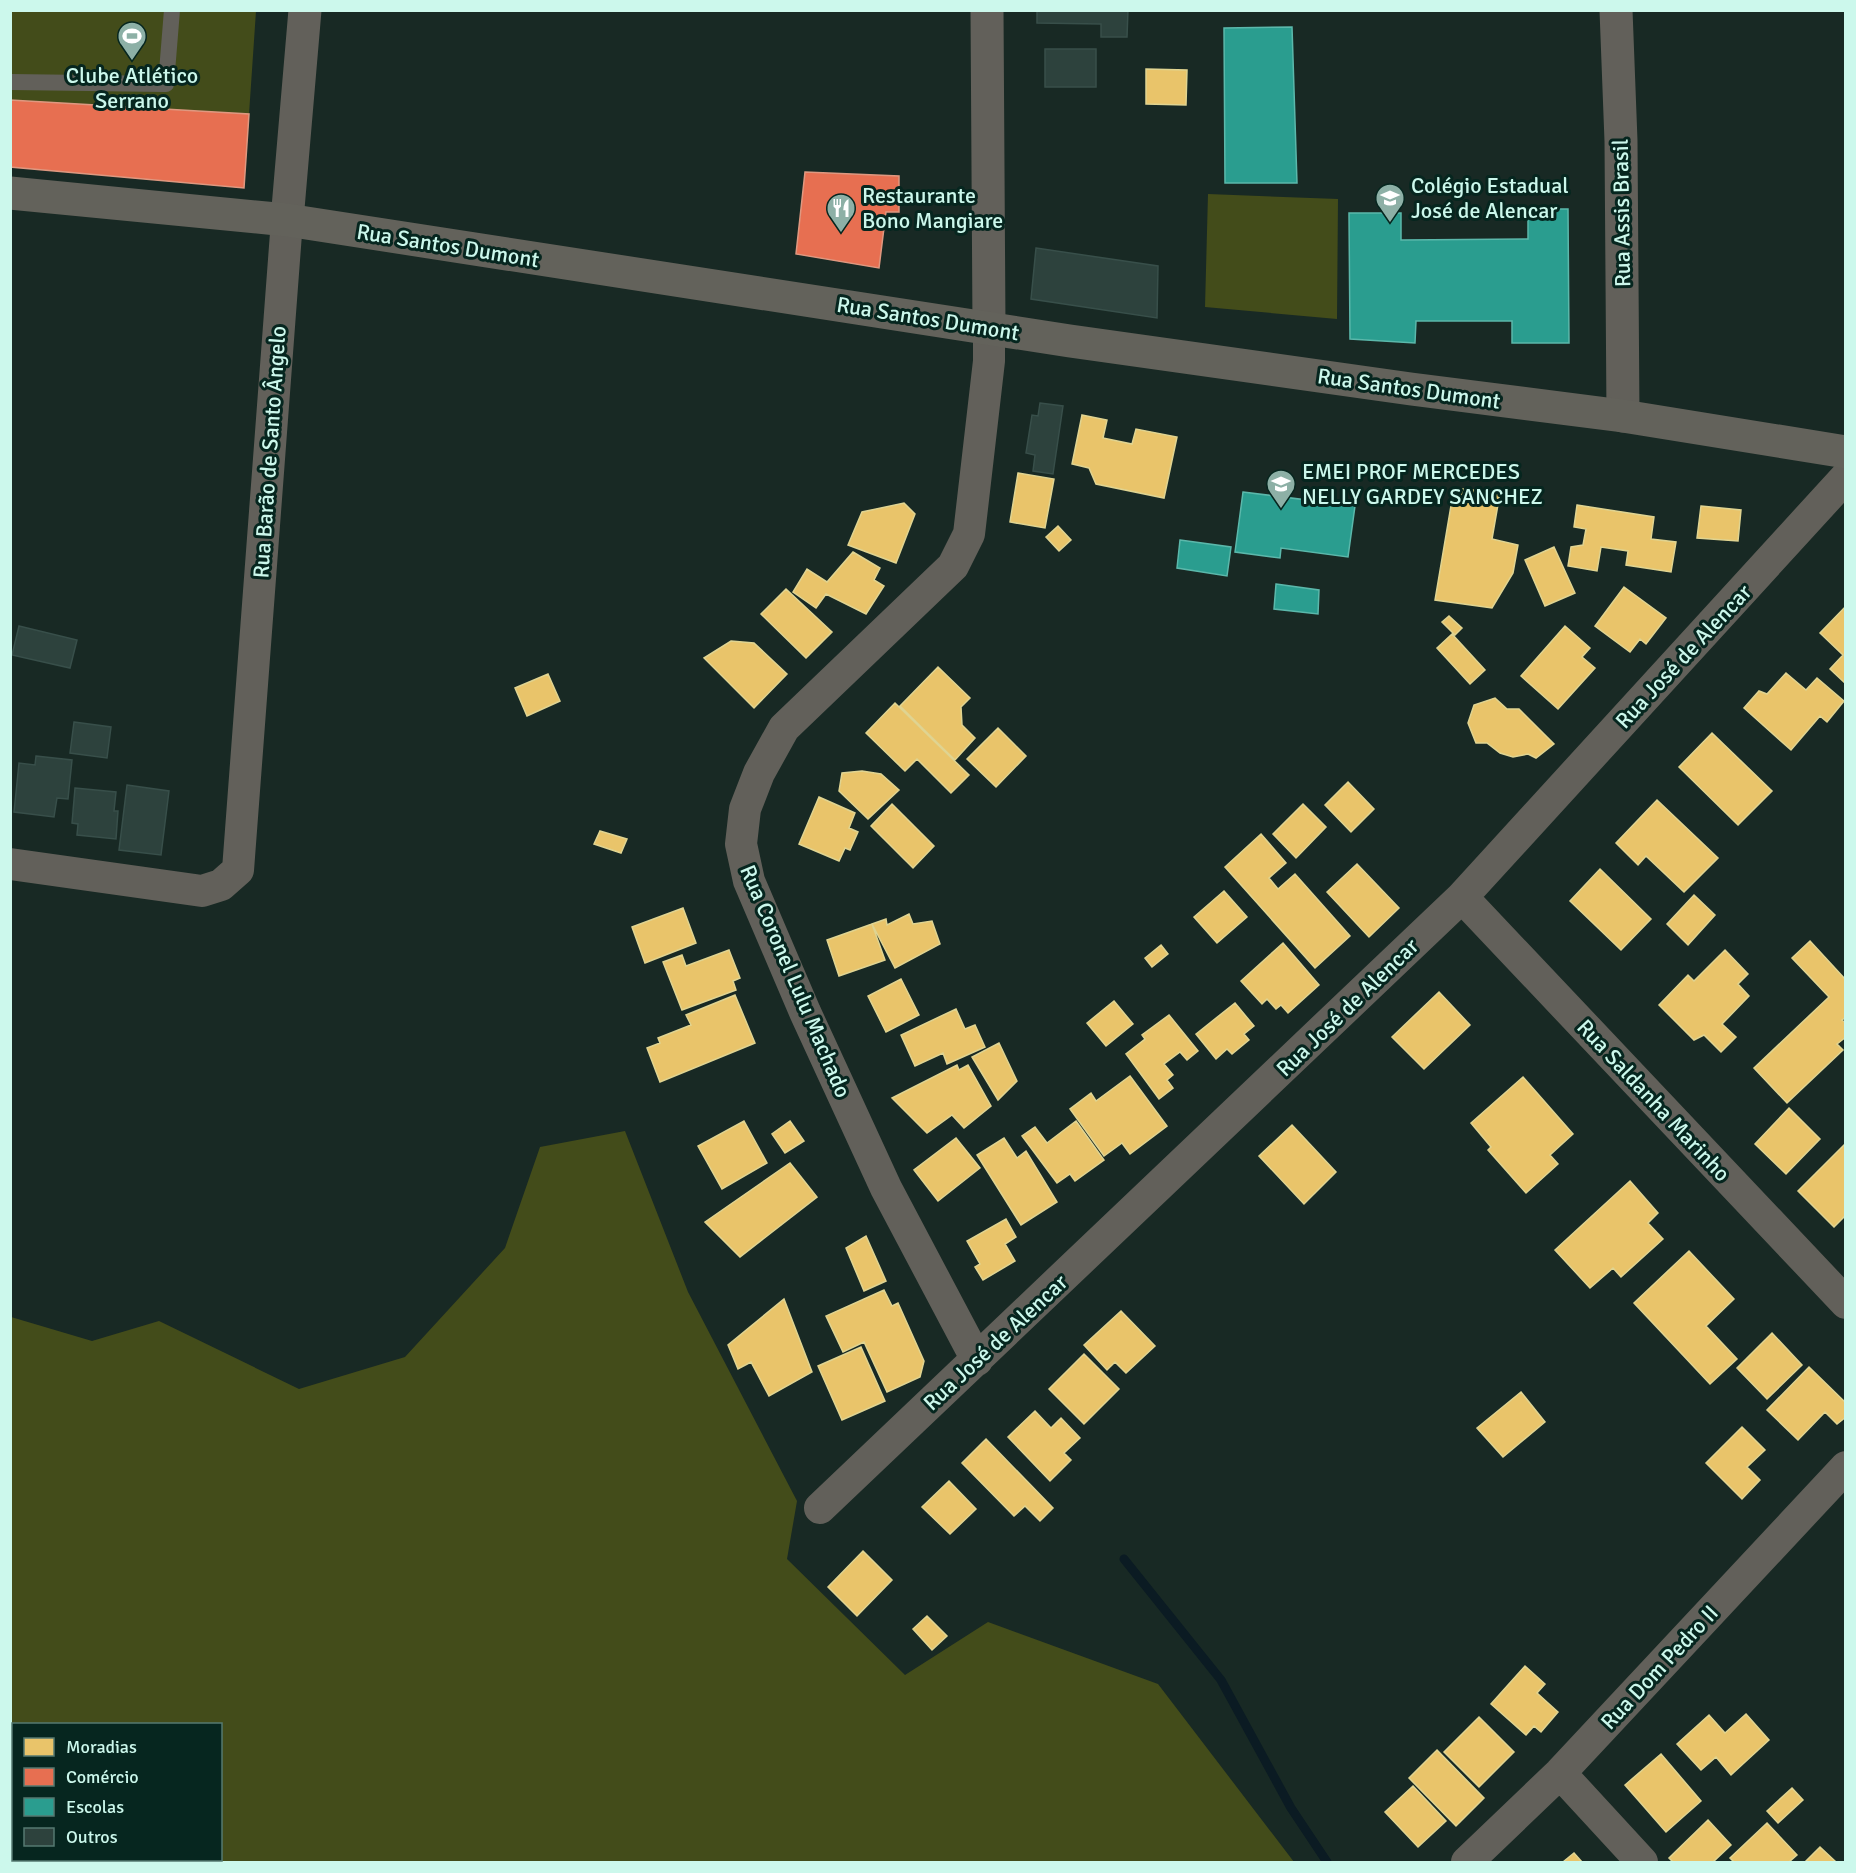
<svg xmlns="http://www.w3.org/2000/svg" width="1856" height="1873" viewBox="0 0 1856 1873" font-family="Signika,sans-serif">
<rect width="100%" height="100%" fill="#182924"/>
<path fill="#434c1a" d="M10 11H256L244 188 11 167Z
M1208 194 1338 199 1337 319 1205 307Z
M625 1131 688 1292 797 1501 787 1559 905 1675 988 1622 1158 1684 1294 1862H58L27 1860H220V1724H14L13 1858H11V1317L92 1341 159 1321 299 1389 405 1357 505 1248 540 1147Z"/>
<path fill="#e9c46a" stroke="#e0d491" stroke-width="1.5" d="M1146 69 1187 70 1186 105 1146 104Z
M1082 415 1107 420 1103 438 1132 444 1136 429 1177 437 1164 498 1096 484 1089 468 1072 464Z
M1018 473 1054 479 1045 528 1010 522Z
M1454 488 1500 493 1492 539 1518 545 1513 573 1492 608 1435 600Z
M904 503 915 514 896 563 848 545 862 512Z
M1577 505 1654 517 1651 539 1676 542 1671 572 1626 565 1628 551 1601 547 1597 571 1568 566 1571 547 1583 545 1586 529 1574 527Z
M1701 506 1741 510 1738 541 1697 538Z
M1058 526 1071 540 1059 551 1046 537Z
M1554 547 1575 593 1545 606 1525 560Z
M853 552 880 568 874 580 884 586 866 614 826 594 816 608 793 592 807 569 827 582Z
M1624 587 1666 618 1646 644 1640 639 1630 652 1595 626Z
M786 589 832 632 806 658 761 614Z
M1846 606V684L1830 669 1843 655 1820 633Z
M1449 616 1462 628 1455 635 1442 622Z
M1565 626 1590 648 1582 657 1595 668 1558 709 1521 676Z
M1452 634 1485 670 1470 684 1437 648Z
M731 641 754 643 787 674 754 708 704 658Z
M938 667 970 698 961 707 962 725 975 738 955 760 900 706Z
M1786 673 1806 690 1817 678 1844 701 1827 722 1820 716 1791 750 1744 708 1759 691 1767 694Z
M548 674 560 701 527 716 515 688Z
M1495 698 1507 709H1519L1554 744 1536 758 1528 754 1513 757 1500 753 1487 743H1476L1468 723 1474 705Z
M895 703 969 775 951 793 917 759 905 771 866 733Z
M998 728 1026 756 996 787 967 759Z
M1712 733 1772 791 1738 825 1679 767Z
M862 771 881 774 899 790 868 819 839 791 842 773Z
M1348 782 1374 809 1351 832 1325 805Z
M819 797 855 813 849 828 858 832 850 850 845 848 839 861 799 844Z
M1657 800 1718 858 1684 892 1646 856 1638 865 1616 843Z
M892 804 934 846 913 868 871 826Z
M1303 804 1326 827 1296 858 1273 834Z
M600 831 627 839 621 853 594 844Z
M1261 834 1286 863 1269 878 1278 889 1295 874 1350 936 1315 968 1225 867Z
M1357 864 1399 908 1369 937 1327 892Z
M1600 869 1651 919 1621 950 1570 901Z
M1224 891 1247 917 1217 943 1194 917Z
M1694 895 1715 915 1688 945 1667 924Z
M683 908 696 943 645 963 632 927Z
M909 914 913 924 932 921 940 944 895 968 872 924 886 919 887 925Z
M872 924 885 960 839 976 827 940Z
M1810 941 1846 980V1017L1842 1020 1846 1023V1037L1837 1044 1843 1050 1787 1103 1754 1068 1829 997 1792 958Z
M1283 943 1319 985 1288 1013 1281 1005 1276 1009 1267 999 1262 1004 1241 981Z
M1161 945 1168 954 1152 967 1145 958Z
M729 950 740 978 733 981 736 990 682 1010 663 962 682 955 686 966Z
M1725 950 1748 974 1738 984 1749 996 1722 1024 1736 1037 1721 1052 1704 1035 1694 1040 1659 1005 1688 975 1694 981Z
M901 979 919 1015 886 1032 868 996Z
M1439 992 1470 1025 1424 1069 1392 1037Z
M735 995 755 1043 660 1082 647 1048 660 1043 658 1038 691 1025 686 1015Z
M1114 1001 1133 1024 1106 1046 1087 1023Z
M1235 1003 1254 1026 1244 1034 1249 1040 1232 1054 1227 1049 1216 1059 1196 1034Z
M956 1009 965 1029 975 1025 985 1047 947 1064 943 1053 915 1066 901 1035Z
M1169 1015 1198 1051 1187 1060 1180 1052 1164 1064 1173 1075 1167 1080 1173 1088 1159 1099 1126 1054 1145 1039 1142 1035Z
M999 1043 1017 1081 998 1100 972 1057Z
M957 1065 959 1070 968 1065 991 1106 964 1128 952 1115 927 1133 892 1098Z
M1130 1076 1167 1126 1130 1154 1122 1143 1104 1156 1070 1109 1091 1093 1096 1101Z
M1523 1077 1573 1134 1550 1155 1558 1164 1526 1193 1488 1150 1491 1147 1471 1123Z
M1789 1108 1820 1139 1786 1174 1755 1144Z
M744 1121 767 1163 722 1189 698 1146Z
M790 1121 804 1141 785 1153 772 1134Z
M1076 1121 1104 1160 1075 1181 1070 1174 1057 1183 1022 1136 1035 1127 1047 1143Z
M1292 1125 1336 1172 1304 1204 1259 1156Z
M956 1138 980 1168 938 1201 914 1170Z
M1004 1138 1017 1158 1026 1151 1057 1202 1021 1225 977 1155Z
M1846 1143V1215L1834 1227 1798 1191Z
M790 1163 817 1197 740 1257 705 1222Z
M1630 1181 1658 1213 1648 1223 1663 1239 1621 1277 1613 1268 1590 1288 1555 1250Z
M1006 1219 1016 1237 1005 1244 1015 1261 983 1280 975 1267 980 1264 967 1241Z
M866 1236 886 1281 864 1291 846 1248Z
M1689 1251 1734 1299 1706 1326 1737 1359 1710 1384 1634 1303Z
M884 1290 892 1306 898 1303 924 1361 920 1377 887 1392 864 1342 843 1352 826 1316Z
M784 1299 812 1372 769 1396 751 1362 738 1369 728 1345Z
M1121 1311 1155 1346 1126 1373 1115 1362 1107 1370 1084 1345Z
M1772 1333 1802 1365 1767 1399 1737 1368Z
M861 1347 885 1401 842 1420 818 1366Z
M1084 1354 1119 1389 1084 1424 1049 1389Z
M1809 1367 1846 1403V1417L1837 1424 1825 1412 1798 1440 1767 1410Z
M1521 1392 1545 1422 1503 1457 1477 1428Z
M1035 1411 1051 1428 1061 1418 1080 1438 1064 1453 1071 1460 1050 1481 1008 1437Z
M1742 1427 1765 1450 1747 1467 1760 1480 1742 1499 1706 1463Z
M986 1439 1053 1508 1040 1521 1025 1506 1014 1516 962 1463Z
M949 1481 976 1509 950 1534 922 1507Z
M863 1551 892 1580 857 1616 828 1587Z
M927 1616 947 1636 932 1650 913 1629Z
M1525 1666 1545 1684 1537 1693 1558 1712 1541 1732 1534 1726 1526 1735 1491 1704Z
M1746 1714 1769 1740 1731 1775 1716 1757 1701 1770 1677 1744 1709 1715 1725 1733Z
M1479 1717 1514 1752 1479 1787 1444 1752Z
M1437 1750 1484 1798 1456 1826 1409 1778Z
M1661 1754 1701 1801 1666 1832 1625 1785Z
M1413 1786 1446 1821 1418 1847 1385 1812Z
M1792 1788 1803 1800 1778 1823 1767 1811Z
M1708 1820 1731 1845 1713 1862H1673L1669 1858Z
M1767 1823 1797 1855 1789 1862H1734L1730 1858Z
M1820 1847 1836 1862H1805Z
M1574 1853 1582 1862H1563Z"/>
<path fill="#e76f51" stroke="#df9880" stroke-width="1.5" d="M10 100 249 114 244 188 10 167Z
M805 172 899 176V212H886L879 268 796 254Z"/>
<path fill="#2a9d8f" stroke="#5bb8ab" stroke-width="1.5" d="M1292 27 1297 183H1225L1224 28Z
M1528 209H1568L1569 343H1512V321H1416L1415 343 1350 339 1349 213H1401V240L1528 239Z
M1243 492 1355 506 1348 557 1281 548 1280 558 1235 552Z
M1180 540 1231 547 1227 576 1177 568Z
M1276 584 1319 590 1318 614 1274 609Z"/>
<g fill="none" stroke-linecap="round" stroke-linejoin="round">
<path stroke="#0b1b23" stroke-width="9" d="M1124 1559 1221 1680 1291 1808 1327 1862"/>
</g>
<path fill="#2d423d" stroke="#384f4a" stroke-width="1.5" d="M1037 10H1128L1127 37H1101V24L1037 23Z
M1045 49H1096V87H1045Z
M1036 248 1158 266 1157 318 1031 299Z
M1040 403 1063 406 1053 474 1033 471 1035 455 1026 453 1032 415 1038 416Z
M19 626 77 640 70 668 12 655Z
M74 722 111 727 107 758 70 753Z
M36 756 72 760 68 799 57 798 54 817 14 812 19 763 35 765Z
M127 785 169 791 161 855 119 850Z
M75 788 116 792 114 811H118L116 839 77 835 78 824 72 823Z"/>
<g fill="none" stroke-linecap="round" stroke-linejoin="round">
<path stroke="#62605a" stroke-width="16" d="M10 82 166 84 172 10"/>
<path stroke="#62605a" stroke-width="32" d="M10 864 202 891 221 885 238 870 287 220
M1462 897 1846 1303
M977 1360 886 1188 805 1012 749 881 741 844 745 809 759 773 784 728 953 566 969 534 989 361V327
M820 1508 1462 897 1846 477
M1560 1773 1642 1862
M1467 1862 1560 1773 1846 1467"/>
<path stroke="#62605a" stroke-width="33" d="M987 10 989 327
M1616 10 1621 141 1623 416
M287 220 305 10"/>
<path stroke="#63625b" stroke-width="33" d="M10 193 287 220 1070 341 1411 389 1623 416 1846 452"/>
</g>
<defs>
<g id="stadium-pin" transform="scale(1.5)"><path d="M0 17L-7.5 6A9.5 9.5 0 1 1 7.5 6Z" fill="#8db0a6" stroke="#06261f"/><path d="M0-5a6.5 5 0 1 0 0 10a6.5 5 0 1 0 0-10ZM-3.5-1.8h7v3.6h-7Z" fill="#fff"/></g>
<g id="school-pin" transform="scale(1.5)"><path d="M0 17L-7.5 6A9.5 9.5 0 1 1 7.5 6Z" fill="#8db0a6" stroke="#06261f"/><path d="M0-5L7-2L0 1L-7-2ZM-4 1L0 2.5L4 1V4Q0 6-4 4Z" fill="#fff"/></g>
<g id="restaurant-pin" transform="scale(1.5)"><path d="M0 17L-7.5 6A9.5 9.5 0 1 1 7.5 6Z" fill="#8db0a6" stroke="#06261f"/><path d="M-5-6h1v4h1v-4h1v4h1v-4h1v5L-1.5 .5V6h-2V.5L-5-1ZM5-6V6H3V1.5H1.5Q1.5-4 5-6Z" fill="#fff"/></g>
</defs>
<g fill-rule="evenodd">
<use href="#stadium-pin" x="132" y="36"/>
<use href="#school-pin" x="1390" y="198"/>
<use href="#restaurant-pin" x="841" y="208"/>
<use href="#school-pin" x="1281" y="484"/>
</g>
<g text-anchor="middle" stroke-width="6" stroke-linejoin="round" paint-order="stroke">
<g font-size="22" fill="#ccf8ec" stroke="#06261f" text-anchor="start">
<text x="132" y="83" text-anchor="middle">Clube Atlético<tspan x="132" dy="25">Serrano</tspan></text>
<text x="1411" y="193">Colégio Estadual<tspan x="1411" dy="25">José de Alencar</tspan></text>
<text x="862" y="203">Restaurante<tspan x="862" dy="25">Bono Mangiare</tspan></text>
<text x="1302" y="479">EMEI PROF MERCEDES<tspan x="1302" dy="25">NELLY GARDEY SANCHEZ</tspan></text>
</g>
<g font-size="22" fill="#ccf8ec" stroke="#06261f">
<text transform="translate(1621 213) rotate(-91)" y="8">Rua Assis Brasil</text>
<text transform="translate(448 245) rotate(9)" y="8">Rua Santos Dumont</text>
<text transform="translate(928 318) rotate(9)" y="8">Rua Santos Dumont</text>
<text transform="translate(1409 388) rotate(8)" y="8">Rua Santos Dumont</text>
<text transform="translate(269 452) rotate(-86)" y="8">Rua Barão de Santo Ângelo</text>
<text transform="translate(1683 656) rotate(-47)" y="8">Rua José de Alencar</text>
<text transform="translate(796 981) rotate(67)" y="8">Rua Coronel Lulu Machado</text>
<text transform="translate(1347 1007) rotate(-44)" y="8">Rua José de Alencar</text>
<text transform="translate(1654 1100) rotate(47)" y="8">Rua Saldanha Marinho</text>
<text transform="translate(995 1342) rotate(-43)" y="8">Rua José de Alencar</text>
<text transform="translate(1659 1667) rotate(-47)" y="8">Rua Dom Pedro II</text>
</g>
</g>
<rect width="1856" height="1873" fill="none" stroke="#ccf8ec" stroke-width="24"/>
<rect x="12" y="1723" width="210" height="138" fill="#06261f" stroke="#557a71" stroke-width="1.5"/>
<rect x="24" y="1738" width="30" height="18" fill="#e9c46a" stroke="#557a71" stroke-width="1.5"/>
<text x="66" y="1753" font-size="18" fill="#ccf8ec">Moradias</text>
<rect x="24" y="1768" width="30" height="18" fill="#e76f51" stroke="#557a71" stroke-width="1.5"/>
<text x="66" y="1783" font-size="18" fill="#ccf8ec">Comércio</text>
<rect x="24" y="1798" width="30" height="18" fill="#2a9d8f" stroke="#557a71" stroke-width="1.5"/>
<text x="66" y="1813" font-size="18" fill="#ccf8ec">Escolas</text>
<rect x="24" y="1828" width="30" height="18" fill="#2d423d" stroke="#557a71" stroke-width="1.5"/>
<text x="66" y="1843" font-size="18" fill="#ccf8ec">Outros</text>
</svg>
